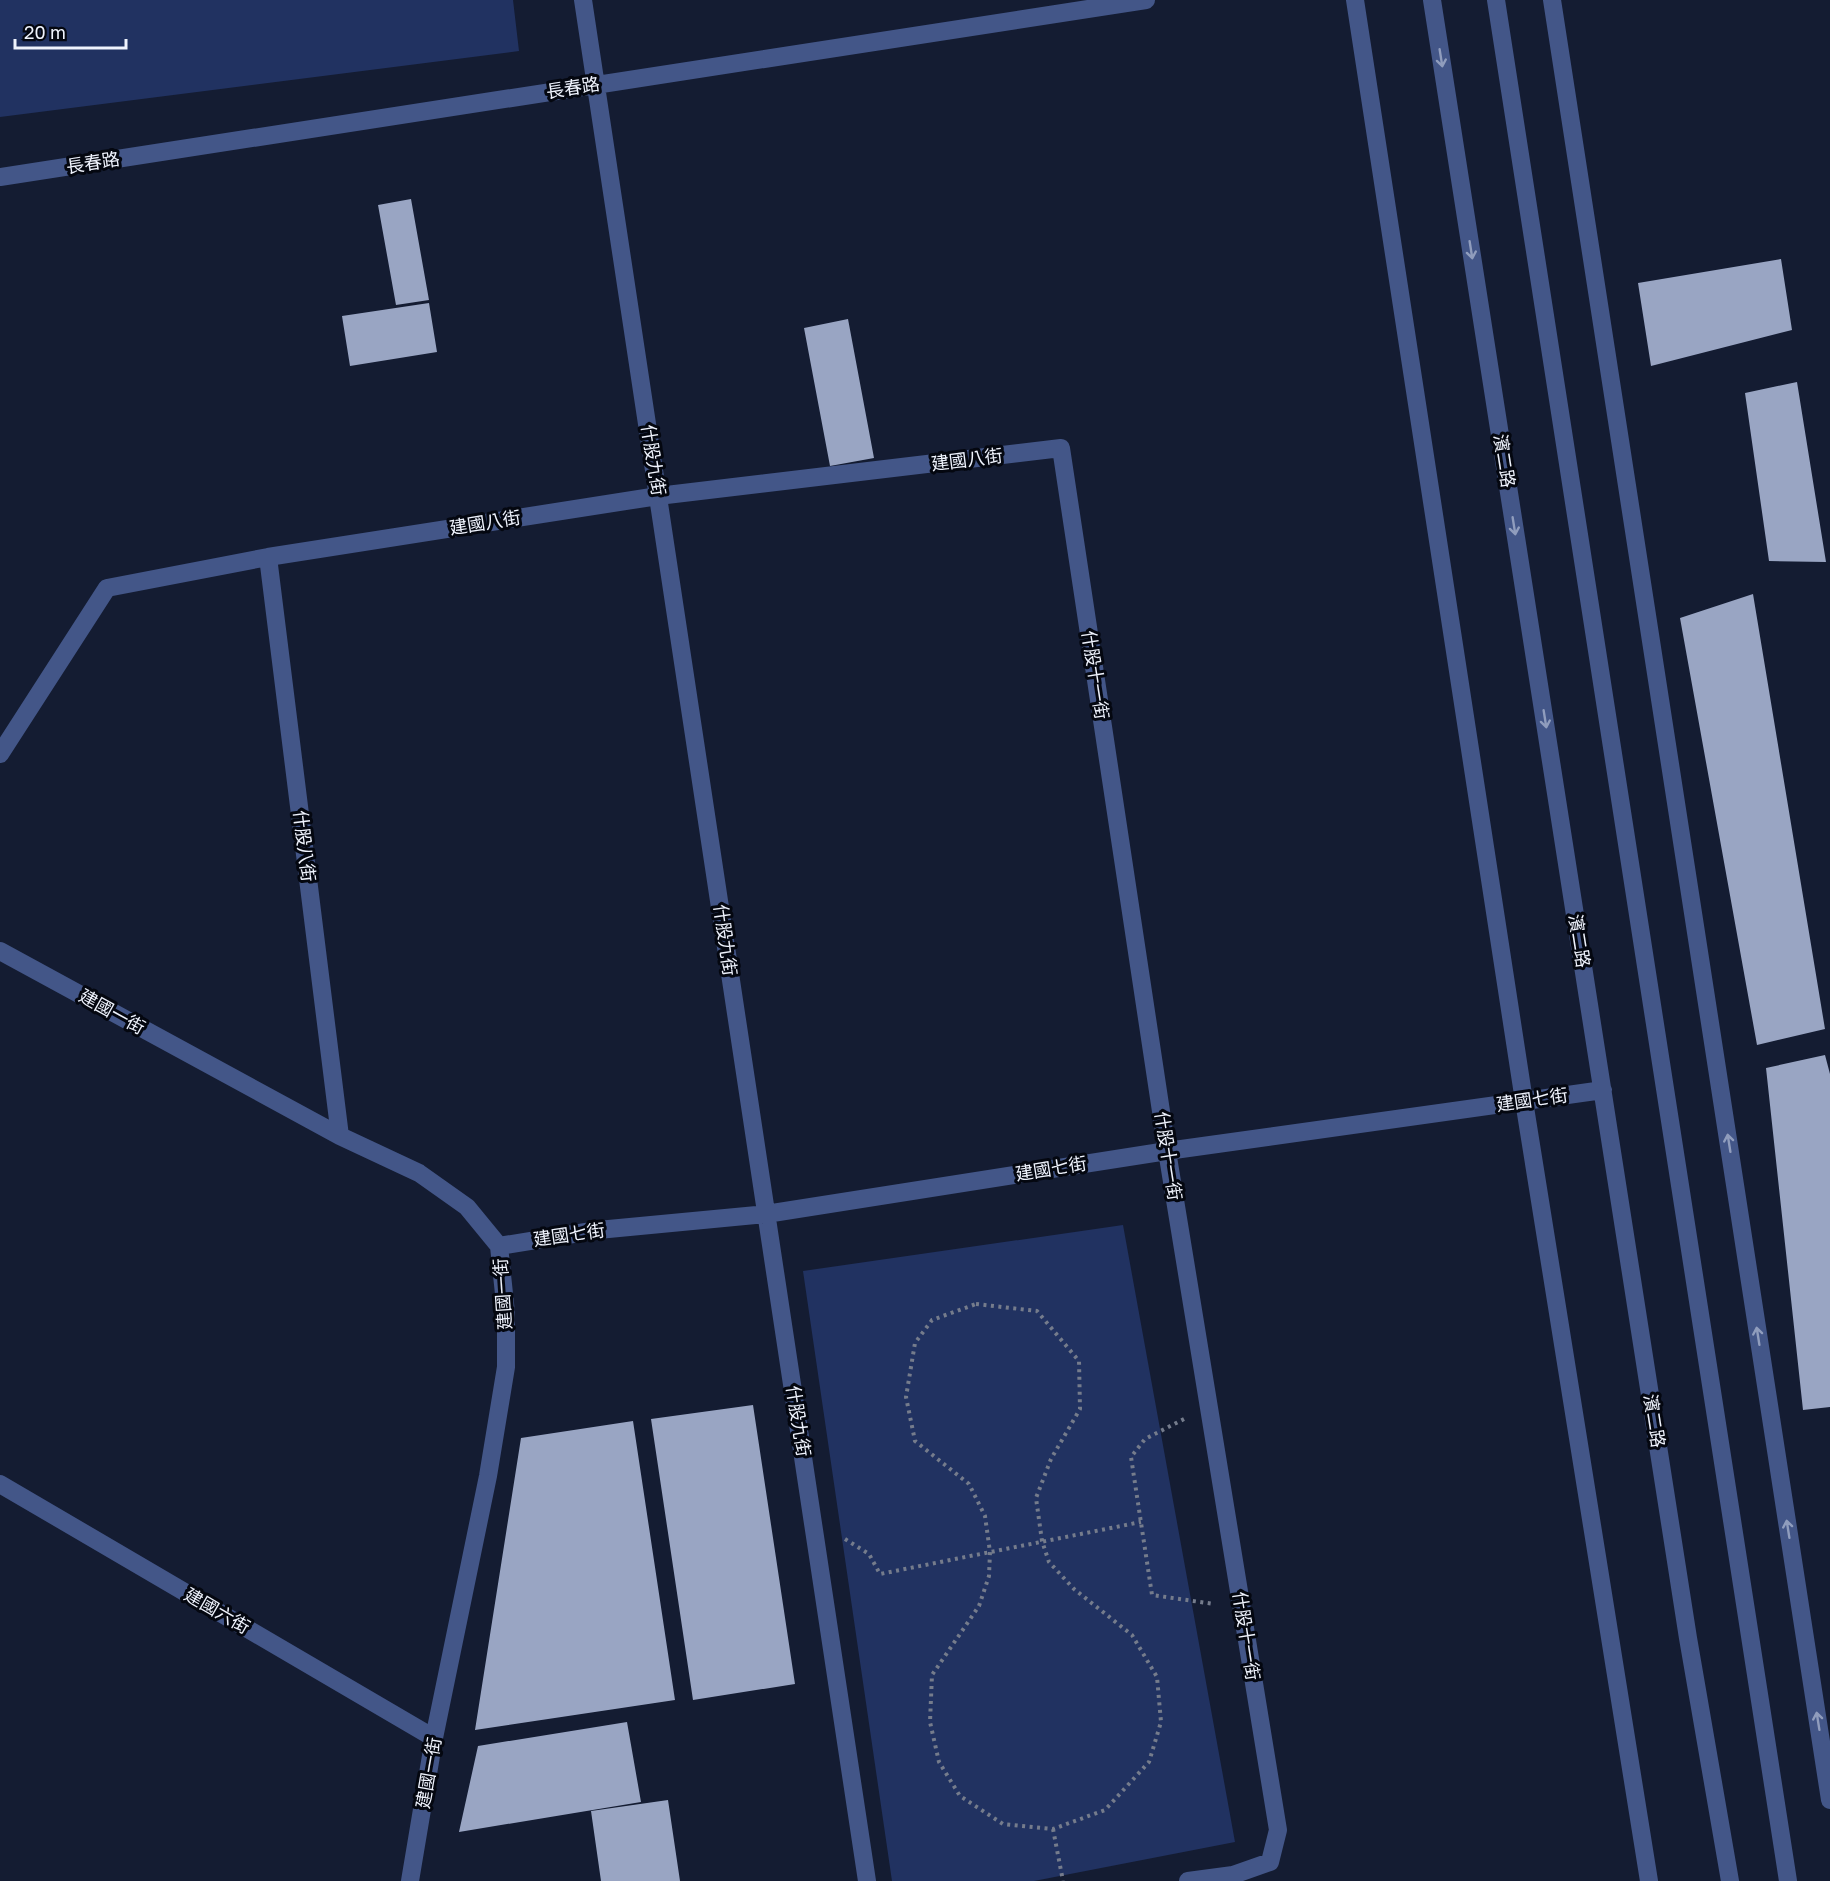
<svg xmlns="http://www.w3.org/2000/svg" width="1830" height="1881" viewBox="0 0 1830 1881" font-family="'Golos Text','Noto Sans TC',sans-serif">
<rect width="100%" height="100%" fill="#141c32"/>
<path fill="#213261" d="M0 0H513L519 51 0 117Z
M1123 1225 1235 1842 1034 1881H892L803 1271Z"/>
<path fill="#99a5c3" d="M411 199 429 300 396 305 378 205Z
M1781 259 1792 330 1651 366 1638 283Z
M429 303 437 352 350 366 342 316Z
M848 319 874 458 830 466 804 328Z
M1797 382 1826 562 1769 561 1745 393Z
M1753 594 1825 1029 1757 1045 1680 618Z
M1825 1055 1830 1074V1407L1803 1410 1766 1068Z
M753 1405 795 1684 693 1700 651 1419Z
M633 1421 675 1700 475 1730 521 1438Z
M627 1722 641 1802 459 1832 478 1746Z
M668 1800 680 1881H601L591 1811Z"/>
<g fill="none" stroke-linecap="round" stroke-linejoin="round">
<path stroke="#757c8c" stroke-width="4" stroke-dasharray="3 4.5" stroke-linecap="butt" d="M976 1304 1037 1311 1079 1361 1080 1409 1051 1459 1036 1498 1042 1541 1049 1562 1074 1589 1132 1635 1157 1677 1161 1722 1149 1762 1105 1810 1053 1829 1003 1824 960 1796 939 1762 930 1722 932 1675 979 1606 989 1576 990 1552 985 1516 969 1484 915 1441 906 1397 915 1343 932 1320Z
M1184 1419 1145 1439 1131 1457 1152 1595 1214 1604
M845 1539 869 1554 880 1574 1141 1522
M1053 1829 1063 1881"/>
<path stroke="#435688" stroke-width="18" d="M583 0 867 1881
M1355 0 1524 1101 1649 1881
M1432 0 1688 1638 1730 1881
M1496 0 1788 1881
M1552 0 1830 1800
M0 177 1146 0
M268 557 340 1136
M0 754 107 588 268 557 658 496 1061 448 1167 1151 1278 1830 1270 1862 1233 1875 1188 1881
M0 951 340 1136 419 1173 467 1207 499 1246 506 1313V1367L488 1476 434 1738 410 1881
M499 1246 598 1230 766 1214 1167 1151 1603 1090
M0 1484 434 1738"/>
</g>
<defs><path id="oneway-shaft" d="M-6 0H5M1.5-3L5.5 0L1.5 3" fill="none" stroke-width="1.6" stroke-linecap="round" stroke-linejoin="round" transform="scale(1.5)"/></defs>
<g stroke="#909dbd">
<use href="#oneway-shaft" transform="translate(1441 58) rotate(81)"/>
<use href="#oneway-shaft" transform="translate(1471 250) rotate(81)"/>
<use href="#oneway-shaft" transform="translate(1514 526) rotate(81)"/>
<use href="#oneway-shaft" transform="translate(1545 719) rotate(81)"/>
<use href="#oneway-shaft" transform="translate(1729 1143) rotate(-99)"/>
<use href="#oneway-shaft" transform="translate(1758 1336) rotate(-99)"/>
<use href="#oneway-shaft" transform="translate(1788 1529) rotate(-99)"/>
<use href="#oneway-shaft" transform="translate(1818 1721) rotate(-99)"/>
</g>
<g text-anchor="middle" stroke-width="6" stroke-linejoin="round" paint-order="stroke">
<g font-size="18" fill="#eff3fd" stroke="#040710">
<text transform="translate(573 88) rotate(-9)" y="6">長春路</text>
<text transform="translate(93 163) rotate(-9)" y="6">長春路</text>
<text transform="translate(653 460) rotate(81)" y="6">什股九街</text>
<text transform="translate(967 460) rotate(-7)" y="6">建國八街</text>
<text transform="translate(1504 461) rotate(81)" y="6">濱二路</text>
<text transform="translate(485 523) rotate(-9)" y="6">建國八街</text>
<text transform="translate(1095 675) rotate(81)" y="6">什股十一街</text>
<text transform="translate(304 846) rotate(83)" y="6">什股八街</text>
<text transform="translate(725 940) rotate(82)" y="6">什股九街</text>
<text transform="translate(1579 941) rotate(81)" y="6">濱二路</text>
<text transform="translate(112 1012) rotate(29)" y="6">建國一街</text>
<text transform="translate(1532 1100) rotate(-8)" y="6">建國七街</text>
<text transform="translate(1168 1156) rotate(81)" y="6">什股十一街</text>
<text transform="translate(1051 1169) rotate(-9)" y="6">建國七街</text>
<text transform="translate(569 1235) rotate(-8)" y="6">建國七街</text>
<text transform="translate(503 1294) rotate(-94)" y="6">建國一街</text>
<text transform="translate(798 1421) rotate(81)" y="6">什股九街</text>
<text transform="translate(1654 1421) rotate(81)" y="6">濱二路</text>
<text transform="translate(217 1611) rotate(30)" y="6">建國六街</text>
<text transform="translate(1246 1636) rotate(81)" y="6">什股十一街</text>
<text transform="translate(429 1773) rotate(-80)" y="6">建國一街</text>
</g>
</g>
<path d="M15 39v9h111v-9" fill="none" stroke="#eff3fd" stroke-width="3"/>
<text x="24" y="39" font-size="18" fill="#eff3fd" stroke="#040710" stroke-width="4.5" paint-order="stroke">20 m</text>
</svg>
